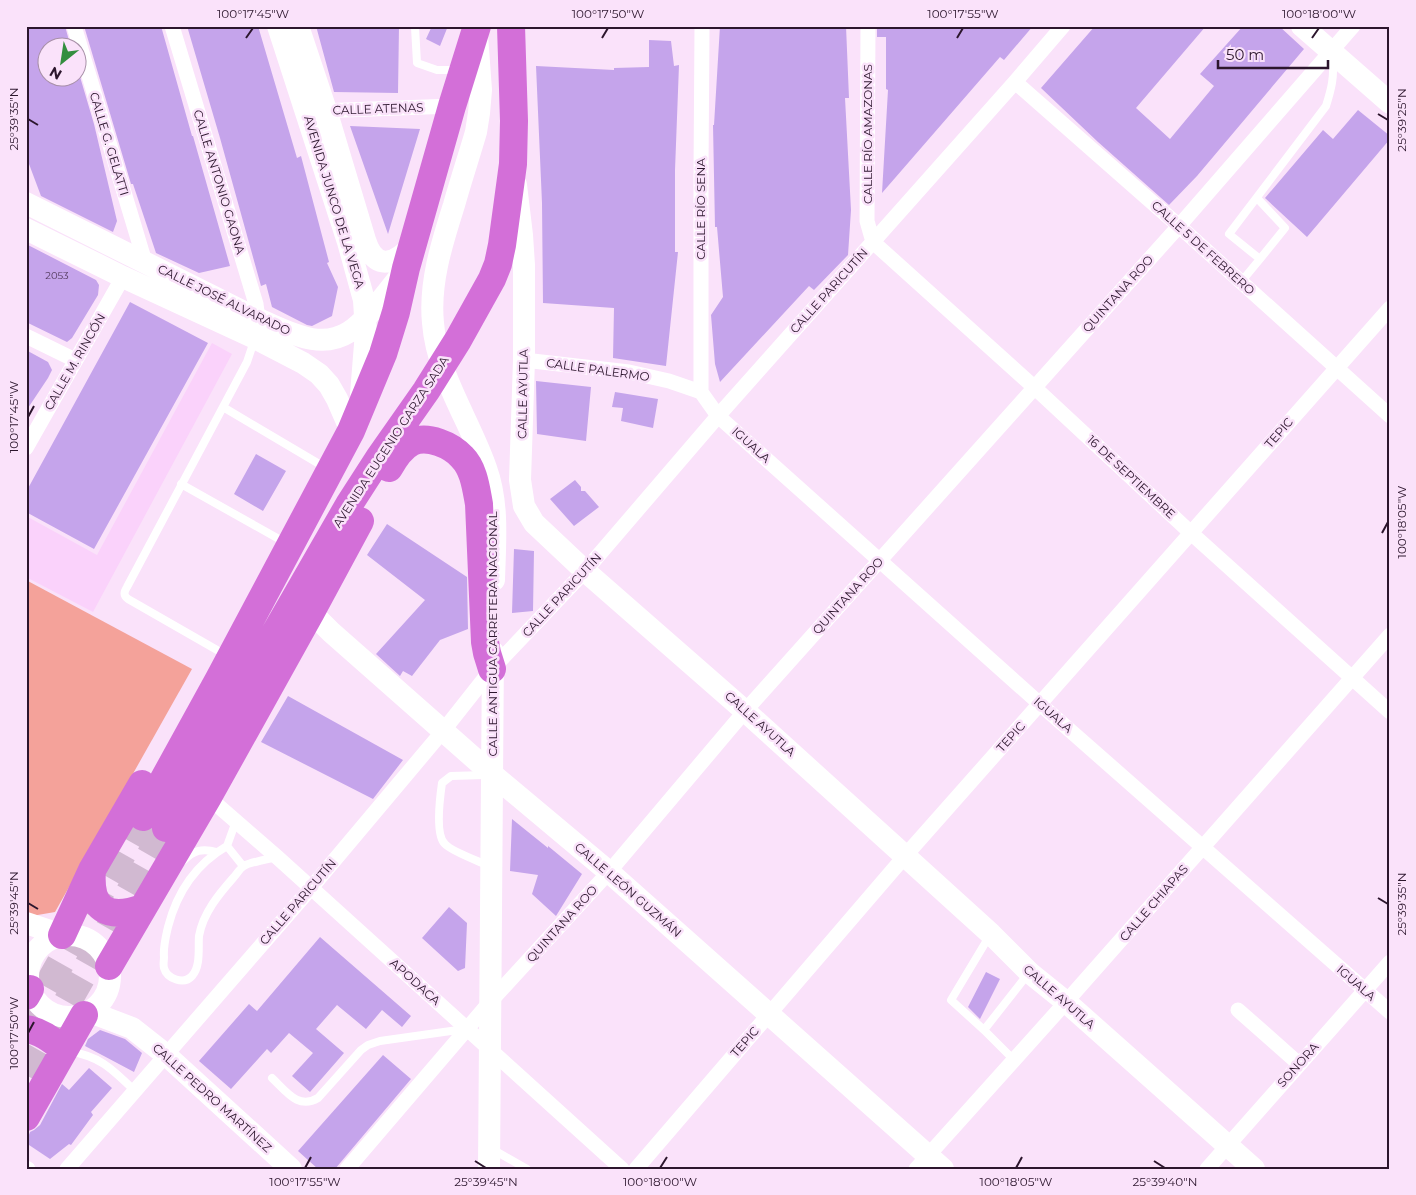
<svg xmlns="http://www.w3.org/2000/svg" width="1416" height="1195" viewBox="0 0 1416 1195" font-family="Montserrat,sans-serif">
<rect width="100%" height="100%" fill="#fae2fa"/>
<path fill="#fad2fb" d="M212 343 232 354 93 612 26 577V516L97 555Z"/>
<path fill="#f4a29a" d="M26 580 192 669 55 912 26 917Z"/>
<path fill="#c5a4eb" d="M26 26H65L71 48H48V78H78V70L94 124 117 221 113 232 41 196 26 156Z
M84 26H161L192 136H193L230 266 199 273 156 253 133 184H131Z
M187 26H258L297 158 301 156 329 262 327 263 338 287 332 316 312 326 307 325 272 307 266 284 261 286 220 138Z
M316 26H399L398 93 334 92Z
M432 26H448L440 46 426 39Z
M720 26H846L849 98H845L851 210 848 255 814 290 809 286 720 382 715 364 711 315 723 297 717 227H715L713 125H714Z
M877 26H1033L1004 60 1000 57 882 193 888 90 886 89V37H877Z
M1095 26H1206L1136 108 1170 139 1214 86 1200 74 1243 26H1279L1304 49 1197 176 1169 205 1098 142 1041 88Z
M649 40 671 41 674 66 679 65 675 170V252H678L666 366 613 358 614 308 543 303 542 203 536 66 614 70V68L649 67Z
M1358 110 1390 136V139L1307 237 1265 198 1323 130 1333 139Z
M350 126 420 129 388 234Z
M26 244 96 280 99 285 98 295 72 338 67 342 26 322Z
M130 302 208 343 94 549 26 512V492Z
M26 350 48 362 52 370 48 378 26 411Z
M536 381 591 387 586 441 537 434Z
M615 392 658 399 653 428 621 421 623 408 612 407Z
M256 454 286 471 263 511 234 494Z
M575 480 581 487V491H585L599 507 574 526 550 499Z
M387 524 467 577 468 629 440 640 412 676 403 671 400 676 376 654 425 600 367 555Z
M514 549 534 551 533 611 512 613Z
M288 696 403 760 373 799 261 742Z
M512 819 548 848V846L582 874 556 916 532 894 538 875 510 871Z
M449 907 467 923 465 968 458 971 422 938Z
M320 937 411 1016 402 1027 382 1010 366 1029 337 1005 316 1029 344 1053 310 1092 292 1076 313 1053 289 1033 271 1053 267 1049 231 1089 199 1061 249 1004 257 1011Z
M986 972 1000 979 980 1019 968 1007Z
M100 1030 125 1039 142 1053 134 1072 85 1046 88 1039Z
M383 1055 411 1079 335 1169H318L298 1151Z
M89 1068 112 1088 91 1112 93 1115 71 1145 69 1144 50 1159 26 1143 30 1132 34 1130 40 1125 62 1084 69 1090Z"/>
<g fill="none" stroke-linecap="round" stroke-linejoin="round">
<path stroke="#d1b9d1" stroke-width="28" stroke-dasharray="28 14" stroke-linecap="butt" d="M26 1024 143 817
M26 1075 166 828"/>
<path stroke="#fff" stroke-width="8" d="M415 27 417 63 437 70H458
M1257 198 1285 228 1260 259 1229 234 1326 106C1331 90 1335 76 1332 59
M1241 282 1260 259
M223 407 247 362 254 341
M181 484 286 543
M217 650 128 599C123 595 124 592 127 587L223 407 326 468
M485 775 451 776 442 783C440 797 435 835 445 844 451 851 478 861 487 865
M236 821 227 846C196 864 177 892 168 927 166 936 163 947 164 957 164 960 163 965 164 968 167 979 184 985 192 976 201 966 198 948 199 936 203 913 219 894 234 877 237 874 240 868 244 866 250 862 269 859 277 857
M227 846 243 866
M183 861C194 850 202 848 217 852
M990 935 951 1000 984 1030 1028 974
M984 1030 1014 1060
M69 1051C101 1057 111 1068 134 1090
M272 1078C286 1091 298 1110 318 1098L361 1050 368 1045 380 1041 465 1029
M492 1149 527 1169"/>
<path stroke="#fff" stroke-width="15" d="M74 26 145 262
M172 26 256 304 258 319 257 324
M868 26 867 221 873 242 1034 387 1191 533 1390 712
M1015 82 1179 226 1390 416
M318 111 452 106
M26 336 75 360
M524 360 629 372 669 381 701 392 718 416 1040 704 1390 1012
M701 392V173L702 26
M26 448 123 277
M208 797 277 857 622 1169
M1238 1010 1299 1064
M26 1168 28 1169
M67 1169 311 888 443 731 492 669 585 571 718 416 1015 82 1063 26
M347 1169 490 1002 609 872 745 711 1179 226 1353 26
M636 1169 905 856 1390 308
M916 1169 1066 1002 1390 635
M1207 1169 1390 962"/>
<path stroke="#fff" stroke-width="22" d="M278 26 348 242 364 300 366 332 361 394
M298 26 326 110 365 240C375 271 394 265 413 245
M1302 26 1390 103
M477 35 481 90 479 113 476 132C469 156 461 180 454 205 442 243 429 283 433 323 437 375 469 419 486 468 499 504 495 543 494 580
M516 185 522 235 524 265V360L520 480 524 506 534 523 585 571 745 711 905 856 991 934 1030 973 1066 1002 1254 1169
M26 203 258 319C275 326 293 336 312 339 324 341 338 339 349 332 368 320 390 288 405 270
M26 229 123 277 255 338 303 363 319 374 329 385 337 399 351 431
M311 612 331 632 492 774 609 872 943 1169
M26 923 62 935
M28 976a41 41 0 1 1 82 0a41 41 0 1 1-82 0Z
M90 1012 132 1028 165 1054 291 1169
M489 1169 493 652"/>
<path stroke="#d36fd8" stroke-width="28" d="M389 468C394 459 402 447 412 442 428 435 451 445 462 457 474 469 476 488 479 504L485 642 487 653 492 669
M143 817 219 679 351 431 383 354 396 312 406 268 452 106 477 26
M166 828 236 701 350 503 379 458 426 391 458 340 492 279 498 264 502 245 513 164 514 121 511 26
M92 870C89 910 107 920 143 908
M62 935 92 870 142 784
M109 966 208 797 311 612 360 521
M26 996 30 989
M26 1029C40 1031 54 1041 64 1050
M26 1117 84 1015"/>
</g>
<path fill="none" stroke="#2c162d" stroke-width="2" d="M246 38 253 28M602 38 608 28M957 38 963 28M1312 38 1319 28M1378 114 1388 120M28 119 38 125M28 417 34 406M1382 533 1388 522M1378 898 1388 904M28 903 38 909M28 1033 34 1022M475 1161 486 1168M1154 1161 1165 1168M305 1168 311 1157M660 1168 667 1157M1016 1168 1022 1157"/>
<g text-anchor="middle" stroke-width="5" stroke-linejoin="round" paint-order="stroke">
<g font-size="10" fill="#523a5c">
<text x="57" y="279">2053</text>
</g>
<g font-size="12" fill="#2c162d" stroke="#fae2fa">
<text transform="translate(378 109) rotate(-2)" y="4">CALLE ATENAS</text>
<text transform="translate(868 134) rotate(-90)" y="4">CALLE RÍO AMAZONAS</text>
<text transform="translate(109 144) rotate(73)" y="4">CALLE G. GELATTI</text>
<text transform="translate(219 182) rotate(73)" y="4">CALLE ANTONIO GAONA</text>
<text transform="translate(334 202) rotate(73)" y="4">AVENIDA JUNCO DE LA VEGA</text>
<text transform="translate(701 209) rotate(-90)" y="4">CALLE RÍO SENA</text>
<text transform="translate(1203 248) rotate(42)" y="4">CALLE 5 DE FEBRERO</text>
<text transform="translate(829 291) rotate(-48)" y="4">CALLE PARICUTÍN</text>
<text transform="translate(1118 294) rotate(-48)" y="4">QUINTANA ROO</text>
<text transform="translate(224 300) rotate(26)" y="4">CALLE JOSÉ ALVARADO</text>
<text transform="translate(75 362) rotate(-60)" y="4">CALLE M. RINCÓN</text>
<text transform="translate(598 370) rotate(8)" y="4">CALLE PALERMO</text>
<text transform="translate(523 394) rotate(-89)" y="4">CALLE AYUTLA</text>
<text transform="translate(1279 433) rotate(-49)" y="4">TEPIC</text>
<text transform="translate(391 442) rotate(-57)" y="4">AVENIDA EUGENIO GARZA SADA</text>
<text transform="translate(751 445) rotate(42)" y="4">IGUALA</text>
<text transform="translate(1131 477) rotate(43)" y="4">16 DE SEPTIEMBRE</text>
<text transform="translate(562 595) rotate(-47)" y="4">CALLE PARICUTÍN</text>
<text transform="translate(848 596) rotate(-48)" y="4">QUINTANA ROO</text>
<text transform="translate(493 634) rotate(-90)" y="4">CALLE ANTIGUA CARRETERA NACIONAL</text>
<text transform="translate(1053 715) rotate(41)" y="4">IGUALA</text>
<text transform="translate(760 724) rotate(42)" y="4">CALLE AYUTLA</text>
<text transform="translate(1011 737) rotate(-48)" y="4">TEPIC</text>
<text transform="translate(628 890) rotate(41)" y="4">CALLE LEÓN GUZMÁN</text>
<text transform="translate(298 902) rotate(-49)" y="4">CALLE PARICUTÍN</text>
<text transform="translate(1154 903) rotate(-49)" y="4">CALLE CHIAPAS</text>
<text transform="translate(562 924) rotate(-48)" y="4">QUINTANA ROO</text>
<text transform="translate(415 982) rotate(42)" y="4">APODACA</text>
<text transform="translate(1356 983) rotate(41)" y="4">IGUALA</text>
<text transform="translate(1059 997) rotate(41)" y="4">CALLE AYUTLA</text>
<text transform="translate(745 1042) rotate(-49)" y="4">TEPIC</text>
<text transform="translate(1298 1065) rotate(-48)" y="4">SONORA</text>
<text transform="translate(212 1098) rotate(42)" y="4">CALLE PEDRO MARTÍNEZ</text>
</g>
</g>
<rect width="1416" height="1195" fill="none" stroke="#fae2fa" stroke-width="55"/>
<g transform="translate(62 62) rotate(210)"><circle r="24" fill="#fae2fa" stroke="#a890a8"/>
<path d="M0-4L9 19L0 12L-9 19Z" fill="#338e3f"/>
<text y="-8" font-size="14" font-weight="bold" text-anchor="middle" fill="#2c162d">N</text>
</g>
<path d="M1218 60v8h110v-8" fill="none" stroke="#2c162d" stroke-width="2.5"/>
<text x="1226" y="60" font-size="15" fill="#2c162d" stroke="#fae2fa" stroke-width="4" paint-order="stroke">50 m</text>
<rect x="28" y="28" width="1360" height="1140" fill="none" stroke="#2c162d" stroke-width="2"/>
<g font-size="12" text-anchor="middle" fill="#2c162d">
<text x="253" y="18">100°17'45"W</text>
<text x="608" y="18">100°17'50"W</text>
<text x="963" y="18">100°17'55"W</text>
<text x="1319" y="18">100°18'00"W</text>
<text transform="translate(14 119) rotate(-90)" y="4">25°39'35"N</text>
<text transform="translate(1402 120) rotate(-90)" y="4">25°39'25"N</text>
<text transform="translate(14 417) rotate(-90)" y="4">100°17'45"W</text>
<text transform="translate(1402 522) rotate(-90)" y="4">100°18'05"W</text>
<text transform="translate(14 903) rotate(-90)" y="4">25°39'45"N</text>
<text transform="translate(1402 904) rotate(-90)" y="4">25°39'35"N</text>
<text transform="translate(14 1033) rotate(-90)" y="4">100°17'50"W</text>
<text x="305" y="1186">100°17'55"W</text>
<text x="486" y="1186">25°39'45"N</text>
<text x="660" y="1186">100°18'00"W</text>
<text x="1016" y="1186">100°18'05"W</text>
<text x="1165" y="1186">25°39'40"N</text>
</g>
</svg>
